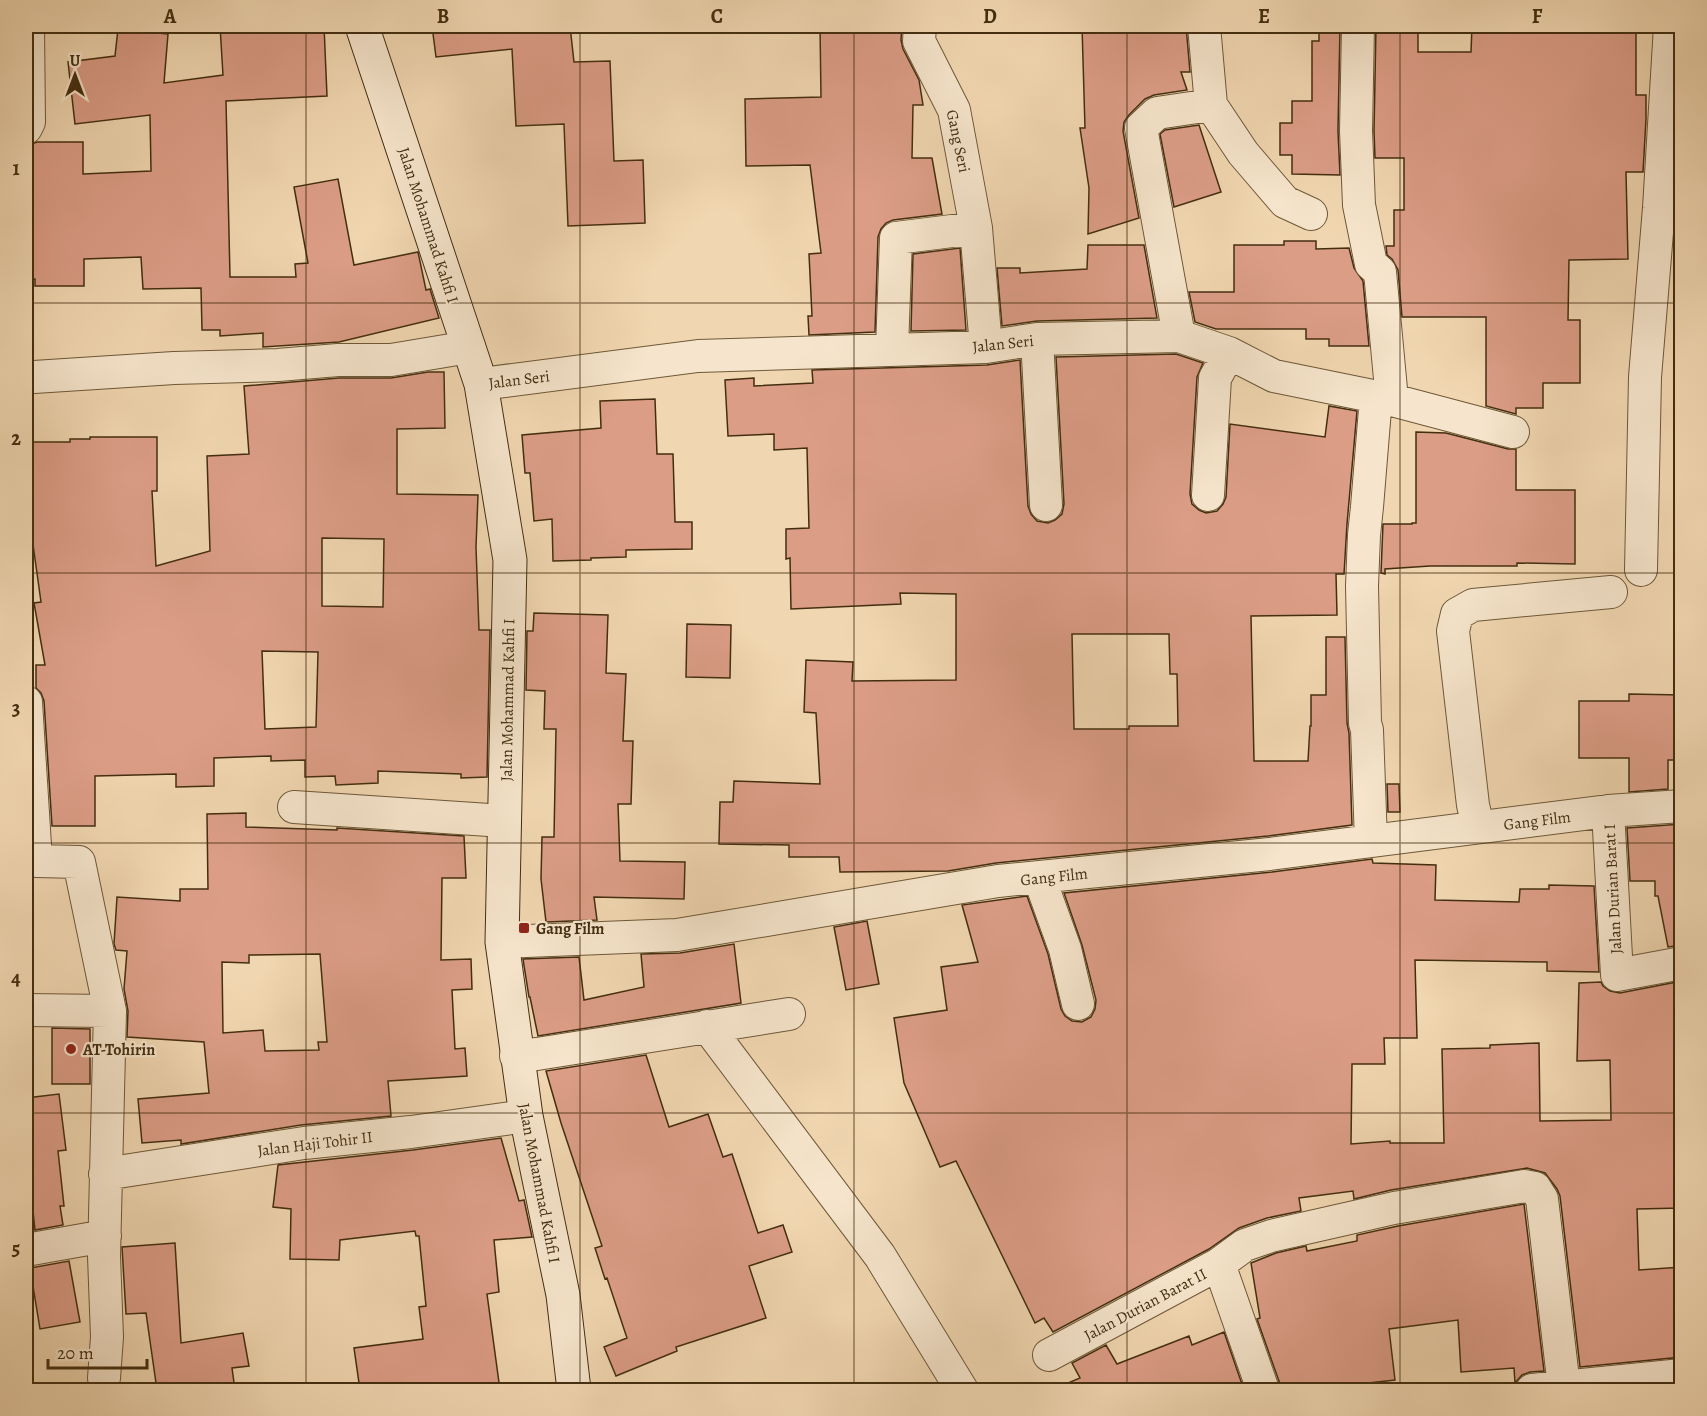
<svg xmlns="http://www.w3.org/2000/svg" width="1707" height="1416" viewBox="0 0 1707 1416" font-family="Alegreya,serif">
<rect width="100%" height="100%" fill="#f1d7b1"/>
<filter id="stains"><feTurbulence type="fractalNoise" baseFrequency=".00333" numOctaves="4"/><feColorMatrix values="0 0 0 0 .2 0 0 0 0 .09 0 0 0 0 .02 0 0 0 .5 -.17"/></filter>
<radialGradient id="worn" r=".72"><stop offset=".6" stop-color="#630" stop-opacity="0"/><stop offset="1" stop-color="#630" stop-opacity=".3"/></radialGradient>
<path fill="#dc9d87" stroke="#432e10" stroke-width="1.5" fill-rule="evenodd" d="M220 26H324L327 96 226 101 230 277H296L295 264 308 263 294 187 338 179 354 265 418 252 426 290 430 289 439 318 339 342 263 347V333L220 336V330H202L201 288 143 289 141 257 84 259V286H35V279L26 280V146L37 142H83V174L151 171 150 115 75 124 68 62 115 56 118 29 168 34 164 83 223 75Z
M432 26H570L574 62 610 61 614 161 643 160 645 223 568 226 564 124 516 126 512 49 436 57Z
M820 26H902L901 40 903 49 919 80 923 105H913L912 158H932L942 214 893 220 886 223 881 229 878 237 875 332 809 335 808 316H812L809 254 821 253 810 165 746 166 745 99 821 97Z
M1082 26H1186L1190 72H1181L1187 90 1154 95 1145 99 1129 115 1124 122 1123 131 1139 218 1088 234 1089 188 1080 128H1085Z
M1319 26H1340L1338 131 1340 175 1292 174V155H1280V123H1292V101H1312V41H1319Z
M1376 26H1418V52H1471L1472 26H1590V29L1636 26V95H1646V119L1643 172H1626L1628 259 1569 260 1568 320H1580V383H1543V408H1516V414L1486 406V317H1402L1398 270 1392 259 1387 255 1386 246H1394V210H1404V158H1375L1374 131Z
M1199 125 1221 192 1174 207 1160 134 1165 130Z
M1284 241H1316V249L1349 248 1354 268 1363 281 1369 346H1329V339H1306V329H1216L1195 322 1189 292H1234V245H1284Z
M1088 245H1144L1157 318 1037 321 1002 326 997 268H1020V273L1087 269Z
M960 248 966 330 911 331 913 254Z
M1176 354 1203 363 1197 377 1190 494 1192 504 1199 510 1206 513 1217 511 1223 504 1226 497 1230 424 1325 437 1329 406 1357 411 1347 524 1344 574H1336L1337 615 1251 616 1254 761H1308L1310 726H1311V695H1326V637H1345L1347 723 1349 733 1352 825 1268 836 996 863 948 871 840 872 839 857H789V845L719 844 720 802H733L734 781 820 784 816 713 804 712 806 660 853 662 852 681 956 680V594L900 593 901 604 791 609 790 558 786 559V529L809 528 807 448 774 450V434L728 436 725 380 754 378V386L813 383 812 370 987 365 1020 360 1028 506 1031 514 1037 521 1048 523 1055 520 1062 514 1064 504 1056 357ZM1072 634H1169L1170 674H1177L1178 726H1129V729H1074Z
M428 372H444L445 428 397 429V494L478 495 476 547 479 630H490L487 777 461 778V774L378 771V783L336 785 335 776 305 777V760L271 761V756L214 758V786L176 787V774L95 776V826H52L44 701 41 693 36 688V665H45L34 603 41 602 26 494V442H70V439H90V437H157V491H152L156 566 210 551 207 456 249 454 244 386 339 378H391ZM322 538 384 539 383 607 322 606ZM262 651 318 652 316 727 265 729Z
M655 399 657 454H673L675 522H692V549L626 550V557L591 558V560L553 561 552 519 534 521 530 473H525L522 435 601 428 600 401Z
M1416 432 1446 433 1508 449H1516V490H1575V564L1517 563V566H1430L1385 569V574L1381 573 1383 524H1412V523H1416Z
M534 613 608 615 606 673 626 674 623 741H633L631 804H618L620 861 685 862 684 899 594 897 597 920 546 922 541 879 542 837H554L556 729H544L545 691 526 690 527 631H533Z
M687 624 731 625 730 678 686 677Z
M1629 694 1682 695V760H1668V789L1629 792V758H1579V701H1629Z
M1387 784H1399L1400 812H1388Z
M246 813V827L337 830V828L464 836 466 878H442L441 960 471 959 472 989 452 990 455 1049 465 1048 467 1076 388 1081 391 1116 301 1125 181 1144V1140L142 1143 138 1099 209 1093 204 1042 127 1037 128 1011 124 989 127 951 116 950 114 944 117 897 180 901V889H208L207 814ZM320 954 327 1042H318L319 1050 265 1051 263 1030 223 1033 222 962 249 963V955Z
M1682 824V945L1668 947 1658 896H1655V881H1630L1627 828Z
M1372 859 1373 863 1436 865 1435 900 1519 902 1520 889H1549V885L1594 886 1599 972 1547 971V962L1415 960 1417 1038H1384L1385 1064H1352L1351 1144 1390 1141V1143H1444L1442 1049 1490 1048V1045L1539 1043 1540 1121 1611 1120 1610 1060 1577 1061 1579 983 1601 982 1603 986 1610 991 1620 993 1682 981V1208L1637 1209 1639 1270 1682 1267V1357L1580 1367 1560 1196 1557 1189 1545 1173 1527 1168 1391 1190 1354 1199 1353 1191 1299 1198 1301 1211 1267 1218 1239 1228 1209 1249 1053 1332 1044 1318 1035 1323 956 1161 940 1167 904 1083 894 1018 947 1010 941 967 978 962 962 905 1027 896 1048 954 1061 1009 1065 1016 1072 1021 1082 1022 1091 1017 1095 1009 1096 1000 1082 945 1064 893 1272 872Z
M867 921 879 984 846 990 834 927Z
M734 944 741 1003 538 1036 530 997H529L523 959 579 957 584 1000 644 987 641 954 680 953Z
M52 1028 90 1029V1084H52Z
M646 1055 669 1127 708 1114 723 1157 732 1154 758 1233 783 1225 792 1252 749 1266 766 1318 676 1347 677 1351 616 1376 604 1347 627 1338 607 1278 605 1279 595 1248 602 1246 561 1123 546 1071Z
M59 1094 66 1150 58 1151 64 1206H60L63 1225 35 1230 27 1155H26V1098Z
M501 1138 519 1201 524 1200 532 1237 494 1240 499 1292 487 1294 500 1390H360L354 1348 423 1339 419 1307 426 1306 419 1236H416L415 1231 340 1240 339 1260 290 1259 291 1209 273 1207 278 1165 413 1150Z
M1524 1204 1544 1371 1530 1372 1522 1375 1515 1383 1514 1368 1461 1372 1458 1320 1389 1329 1395 1380 1351 1385 1352 1390H1281L1280 1384 1257 1319 1260 1318 1251 1263 1276 1253 1306 1246 1307 1251 1357 1241V1235L1398 1226Z
M175 1243 181 1343 243 1333 249 1366 232 1368 235 1390H157L146 1313 126 1314 122 1247Z
M69 1261 80 1322 40 1329 30 1268Z
M1224 1332 1244 1390H1054V1389L1080 1378 1072 1363 1106 1345 1117 1364 1189 1336 1192 1345Z"/>
<g fill="none" stroke-linecap="round" stroke-linejoin="round">
<g stroke="#6e5838" stroke-width="34">
<path id="minor" d="M920 26 919 41 954 110 976 228 986 347
M1204 26 1211 105 1243 153 1285 202 1311 214
M1358 26 1356 131 1359 205 1371 264 1380 272 1392 400
M26 128 29 122 28 26
M1179 336 1141 128 1157 113 1211 105
M1037 339 1046 505
M892 349 896 238 976 228
M34 377 174 368 278 365 338 360H391L469 347
M481 384 698 356 986 347 1037 339 1179 336 1229 353 1274 376 1392 400 1513 432
M1208 495 1215 378 1229 353
M1641 570 1645 377 1659 208 1670 26
M26 702 36 861 79 862 110 1011
M294 807 504 821
M1608 811 1617 975 1682 963
M1478 827 1473 805 1453 631 1457 614 1473 605 1611 592
M1371 841 1367 730 1365 723 1362 586 1364 535 1367 507 1376 397
M1039 877 1065 949 1078 1004
M502 942 677 935 998 881 1270 854 1608 811 1682 806
M26 1010 110 1011 104 1256 107 1337 104 1378
M707 1026 880 1256 962 1390
M516 1056 537 1054 789 1014
M105 1174 304 1143 411 1132 526 1116
M26 1250 105 1236
M1219 1264 1245 1245 1271 1236 1394 1208 1524 1186 1535 1188 1542 1199 1564 1387
M1049 1355 1219 1264 1263 1390
M1532 1390 1682 1375"/>
</g>
<g stroke="#432e10" stroke-width="35">
<path id="secondary" d="M362 26 481 384 510 560 502 942 526 1116 563 1295 574 1390"/>
</g>
<use href="#minor" stroke="#f6e5cc" stroke-width="32"/>
<use href="#secondary" stroke="#f6e5cc" stroke-width="33"/>
</g>
<path fill="none" stroke="#432e10" stroke-width="1.5" stroke-opacity="0.55" d="M306 26V1390M580 26V1390M854 26V1390M1127 26V1390M1400 26V1390M26 303H1682M26 573H1682M26 843H1682M26 1113H1682"/>
<g fill="#8f2418" stroke="#f6e5cc" stroke-width="2">
<rect x="518" y="922" width="12" height="12" rx="3"/>
<circle cx="71" cy="1049" r="6"/>
</g>
<g text-anchor="middle" stroke-width="4.5" stroke-linejoin="round" paint-order="stroke">
<g font-size="16" fill="#432e10" stroke="#f6e5cc">
<text transform="translate(959 141) rotate(78)" y="6">Gang Seri</text>
<text transform="translate(429 225) rotate(72)" y="6">Jalan Mohammad Kahfi I</text>
<text transform="translate(1003 343) rotate(-6)" y="6">Jalan Seri</text>
<text transform="translate(519 379) rotate(-7)" y="6">Jalan Seri</text>
<text transform="translate(507 700) rotate(-89)" y="6">Jalan Mohammad Kahfi I</text>
<text transform="translate(1537 820) rotate(-7)" y="6">Gang Film</text>
<text transform="translate(1054 876) rotate(-6)" y="6">Gang Film</text>
<text transform="translate(1612 889) rotate(-93)" y="6">Jalan Durian Barat I</text>
<text transform="translate(315 1143) rotate(-7)" y="6">Jalan Haji Tohir II</text>
<text transform="translate(540 1183) rotate(79)" y="6">Jalan Mohammad Kahfi I</text>
<text transform="translate(1145 1304) rotate(-28)" y="6">Jalan Durian Barat II</text>
</g>
<g font-size="16" font-weight="bold" fill="#432e10" stroke="#f6e5cc" text-anchor="start">
<text x="536" y="934">Gang Film</text>
<text x="83" y="1055">AT-Tohirin</text>
</g>
</g>
<rect width="1707" height="1416" fill="none" stroke="#f1d7b1" stroke-width="66"/>
<g transform="translate(75 75)" stroke="#f6e5cc" stroke-width="4.5" paint-order="stroke">
<path d="M0-4.5L10 22L0 15L-10 22Z" fill="#432e10"/>
<text y="-9" font-size="16" font-weight="bold" text-anchor="middle" fill="#432e10">U</text>
</g>
<path d="M48 1359v9h99v-9" fill="none" stroke="#432e10" stroke-width="3"/>
<text x="57" y="1359" font-size="18" fill="#432e10" stroke="#f6e5cc" stroke-width="4.5" paint-order="stroke">20 m</text>
<rect x="33" y="33" width="1641" height="1350" fill="none" stroke="#432e10" stroke-width="2"/>
<g font-size="20" text-anchor="middle" font-weight="bold" fill="#432e10">
<text x="170" y="23">A</text>
<text x="443" y="23">B</text>
<text x="717" y="23">C</text>
<text x="990" y="23">D</text>
<text x="1264" y="23">E</text>
<text x="1537" y="23">F</text>
<text x="16" y="175">1</text>
<text x="16" y="445">2</text>
<text x="16" y="715">3</text>
<text x="16" y="985">4</text>
<text x="16" y="1255">5</text>
</g>
<rect width="100%" height="100%" filter="url(#stains)"/>
<rect width="100%" height="100%" fill="url(#worn)"/>
</svg>
